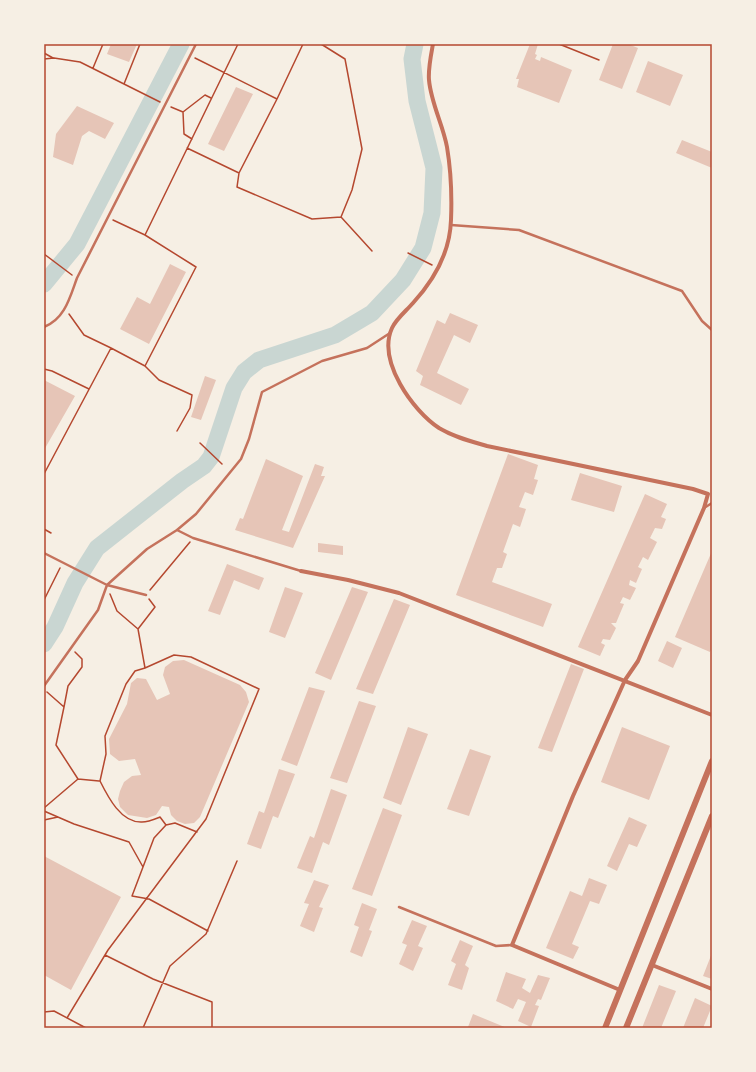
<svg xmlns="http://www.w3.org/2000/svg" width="756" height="1072" viewBox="0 0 756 1072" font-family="'Golos Text',sans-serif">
<rect width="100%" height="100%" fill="#f6efe4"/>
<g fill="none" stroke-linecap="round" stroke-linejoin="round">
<path stroke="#c9d6d2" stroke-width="17" d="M44 284 77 244 181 44
M44 644 55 627 75 583 97 548 182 481 204 466 211 457 234 388 244 372 259 360 335 335 372 313 403 280 423 248 432 213 434 168 417 101 412 59 415 44"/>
</g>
<path fill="#e6c5b7" d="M111 44H137L129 62 107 54Z
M530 44H538L535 54 537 55 535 59 540 61 541 57 572 70 559 103 517 87 519 79H516Z
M613 44H628L638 48 622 89 599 80Z
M648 61 683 75 670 106 636 92Z
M236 87 253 94 224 151 208 144Z
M77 106 114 123 105 139 89 131 82 136 73 165 53 157 56 134Z
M682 140 712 152V168L676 153Z
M170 264 186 272 149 344 120 329 137 297 150 304Z
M450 313 478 325 470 343 454 335 437 373 469 389 461 405 420 385 423 376 416 371 437 320 445 324Z
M205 376 216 380 201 420 191 417Z
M44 380 75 396 44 450Z
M508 454 538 465 534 479 538 480 533 495 525 492 519 507 526 509 520 527 513 524 503 552 507 554 502 568H497L492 582 552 604 543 627 456 595Z
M266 459 303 476 282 530 289 532 315 464 324 467 321 476H325L293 548 235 530 240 518 243 519Z
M580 473 622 486 614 512 571 500Z
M645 494 667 504 661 517 666 519 662 529 655 528 650 538 657 542 648 560 643 557 638 567 642 569 636 583 630 580 629 585 636 588 630 600 623 597 620 603 624 604 616 623H611L616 628 610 640 603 639 601 643 605 645 600 656 578 647Z
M318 543 343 546V555L318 552Z
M712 551V648L710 652 675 637Z
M227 564 264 578 259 590 234 580 220 615 208 611Z
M285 587 303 593 285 638 269 632Z
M352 587 368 592 331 680 315 673Z
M394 599 410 605 373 694 356 689Z
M667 641 682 648 673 668 658 661Z
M184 660 240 685 246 692 249 702 200 817 194 823 185 824 177 821 171 815 169 807 162 806 156 815 147 818 128 815 120 807 118 799 120 791 124 782 132 776 141 775 135 759 119 761 110 754 109 739 127 704 131 683 137 678 146 679 157 700 170 694 163 675 165 667 173 661Z
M571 664 584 669 552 752 538 748Z
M309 687 325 691 297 766 281 760Z
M359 701 376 706 347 783 330 778Z
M408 727 428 734 401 805 383 798Z
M622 727 670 746 649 800 601 782Z
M470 749 491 756 469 816 447 809Z
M279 769 295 774 278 818 273 816 261 849 247 844 259 811 264 813Z
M331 789 347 795 329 845 323 842 312 873 297 868 310 836 314 838Z
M383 808 402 815 372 896 352 889Z
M629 817 647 825 637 847 629 844 617 871 607 866Z
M44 856 121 897 71 990 44 975Z
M589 878 607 885 599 904 590 901 572 944 579 947 573 959 546 948 570 891 582 896Z
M314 880 329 885 319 907 323 908 314 932 300 926 309 904 304 903Z
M362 903 377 909 369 930 372 931 362 957 350 952 359 927 354 925Z
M412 920 427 926 418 946 423 948 413 971 399 964 407 945 402 943Z
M460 940 473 946 465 965 469 968 462 990 448 985 456 964 451 961Z
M712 953V979L703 976Z
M506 972 526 979 522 988 530 993 538 975 550 978 541 1000 538 999 535 1005 539 1006 531 1027 518 1021 526 1002 518 999 513 1009 496 1001Z
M659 985 676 991 661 1028H642Z
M695 998 712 1006 703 1028H683Z
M473 1014 507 1028H469L468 1027Z"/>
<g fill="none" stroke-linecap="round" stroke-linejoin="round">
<path stroke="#b5482f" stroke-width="1.5" d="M303 44 277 99 239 173 237 187 312 219 341 217
M321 44 345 59 362 149 352 190 341 217 372 251
M559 44 599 60
M44 53 53 58
M195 58 277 99
M44 59 54 58 80 62 160 102
M93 68 103 44
M124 84 140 44
M171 107 183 112 184 134 192 139
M183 112 205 95 211 98
M187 148 239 173
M145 235 238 44
M408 253 432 265
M44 254 72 275
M111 348 145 366 196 267 145 235 113 220
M145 366 159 380 192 395 190 408 177 431
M44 369 52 371 89 389
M200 443 222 464
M44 474 111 348 84 335 69 314
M44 529 51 533
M150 590 190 542
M110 594 117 611 138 629
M44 600 60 568
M47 692 64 707 56 745 78 779
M64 707 68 686 82 667V659L75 652
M44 808 78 779 99 781
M44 811 74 824 129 842 143 867 154 838 166 825 160 817C155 819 148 822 142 822 121 823 108 797 100 781L106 754 105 736 126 684 135 671 145 668 138 629 155 607 149 599
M44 820 58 817
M166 825 175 823 197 832
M143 867 132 896 149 899 208 931
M105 955 153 979 212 1002V1028
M44 1012 54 1011 86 1028
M67 1018 108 950 206 819 259 689 191 657 174 655 145 668
M143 1028 170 966 206 934 237 861"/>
<path stroke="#c5725c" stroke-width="2.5" d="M451 225 519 230 682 291 702 321 712 330
M44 327C65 319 70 297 77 278L196 44
M704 508 712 503
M177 530 196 514 241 459 249 439 262 392 322 361 367 348 390 333
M44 553 107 585 146 595
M44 686 98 610 107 585 147 549 177 530 193 538 301 571
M399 907 496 946 512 945"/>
<path stroke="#c5725c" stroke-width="4" d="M433 44C431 55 428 69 429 80 431 103 443 125 447 147 451 171 452 196 451 220 450 252 435 279 413 303 406 311 396 319 392 328 377 361 413 411 439 428 454 437 470 441 487 446L693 489 708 494 704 508 638 661 625 680 573 796 512 945 620 990
M301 571 348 580 399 593 712 715
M652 965 712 989"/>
<path stroke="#c5725c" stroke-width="6" d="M605 1028 712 761
M626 1028 712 816"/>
</g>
<rect width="756" height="1072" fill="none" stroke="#f6efe4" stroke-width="90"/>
<rect x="45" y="45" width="666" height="982" fill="none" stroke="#b5482f" stroke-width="1.5"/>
</svg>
